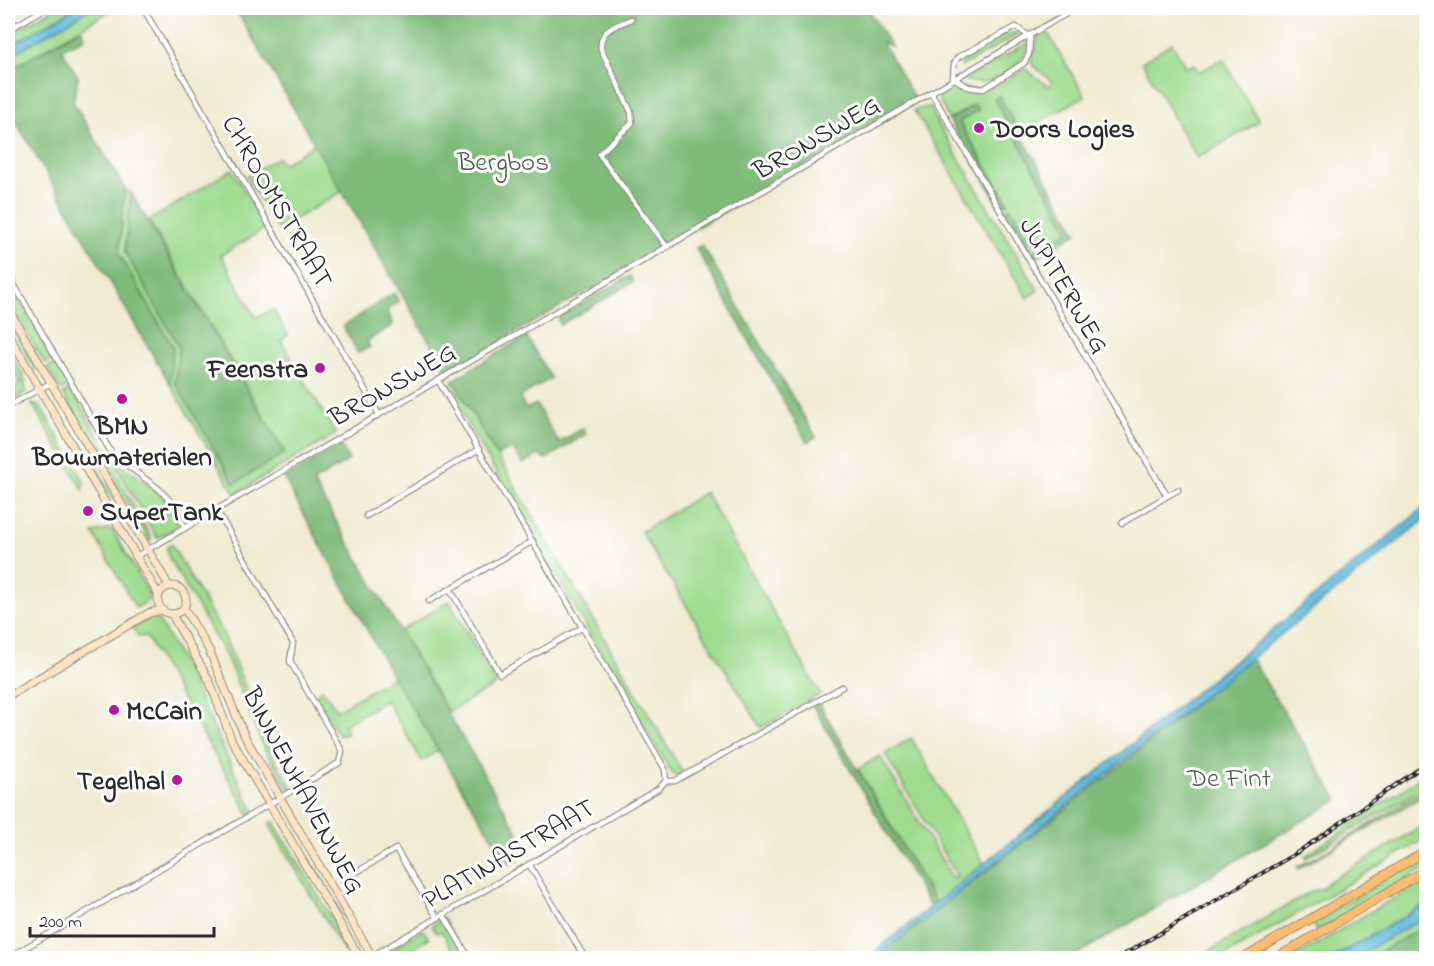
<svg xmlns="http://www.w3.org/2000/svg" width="1434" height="966" viewBox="0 0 1434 966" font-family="'Indie Flower',sans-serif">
<rect width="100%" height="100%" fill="#fff"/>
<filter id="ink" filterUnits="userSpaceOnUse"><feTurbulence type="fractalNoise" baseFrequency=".0167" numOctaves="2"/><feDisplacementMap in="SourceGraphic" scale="12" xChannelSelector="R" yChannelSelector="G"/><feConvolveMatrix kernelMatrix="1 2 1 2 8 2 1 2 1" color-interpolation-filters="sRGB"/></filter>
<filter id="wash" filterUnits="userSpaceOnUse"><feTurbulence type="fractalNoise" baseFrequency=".008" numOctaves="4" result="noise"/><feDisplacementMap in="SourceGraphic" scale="24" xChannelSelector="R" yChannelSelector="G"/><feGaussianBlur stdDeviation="1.35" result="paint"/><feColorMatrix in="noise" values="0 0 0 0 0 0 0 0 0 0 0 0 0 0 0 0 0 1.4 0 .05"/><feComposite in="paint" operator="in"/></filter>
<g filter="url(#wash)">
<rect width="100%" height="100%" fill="#f0ebd2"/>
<path fill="#9fdc90" stroke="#65845e" stroke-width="1.5" d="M55 8H75L8 47V35Z
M92 8H115L8 71V57Z
M1047 32 1085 96 1020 133 999 96 994 99 1069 231 1029 255 1024 246 1031 242 1011 208 1003 212 1000 206 1008 202 959 122 978 109 974 105 949 120 939 100 940 94 955 85C984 95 1002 86 1025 68L1049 87 1052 82 1032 64 1031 61 1038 37Z
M1020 33 961 67 960 61 1005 34Z
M1029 42C1022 69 992 89 964 80Z
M1172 43 1186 68 1194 64 1199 72 1223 59 1259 122 1197 158 1142 62Z
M932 106 934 117 1038 290 1027 298 914 110Z
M315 144 343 191 278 229 246 176 278 158 283 164Z
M232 169 266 228 221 255 256 318 273 309 288 335 281 341 336 434 235 494 170 384 173 347 119 254 125 189 131 193 125 252 179 347 175 383 285 453 149 221Z
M8 282 53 359 45 364 8 300Z
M8 313 39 367 35 370 8 323Z
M8 349 24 377 26 392 8 403V392L20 383 8 363Z
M56 363 69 386 61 390 47 368Z
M453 380 683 773 675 776 670 770 448 390Z
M71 389 112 459 113 469 151 537 150 542 63 394Z
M32 404 40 406 84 481 83 490Z
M72 434 90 455 116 501 105 491Z
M117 462C136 477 179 500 178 527L157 538 116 466Z
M705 492 820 694 761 728 641 532Z
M112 529 149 593 148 601 136 608 93 533Z
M171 544 224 635 272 754 292 788 287 789 263 746 226 656 168 556 167 547Z
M449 601 497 684 448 712 400 631Z
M151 617 158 620C195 680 221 749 254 811L249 814 146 636 139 637 133 628Z
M393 677 440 749 422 761 386 700 344 725 347 733 338 735 315 697 322 689 337 710Z
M911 738 985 865 936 904 858 769 880 756 953 879 957 876 885 754Z
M1426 774V786L1306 858 1305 856Z
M1426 789V794L1298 869 1297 867 1329 850Z
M273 821 351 949 345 953 269 824Z
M1426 824V838L1221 958H1197L1312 891 1319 890 1331 880Z
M302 850 319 872 346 921Z
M1426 856V868L1316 931 1311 923Z
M1426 879V904L1332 958H1292Z
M1426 916V925L1370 958H1354Z
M443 918 467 958H457L442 932 436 933 432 925Z
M423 930 429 938 397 958H388L385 953Z"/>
<path fill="#7fbc7a" stroke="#557452" stroke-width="1.5" d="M235 8H867L891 46 882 42 916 101 447 372Z
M81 29 85 38 62 49 78 77 73 102 125 189 119 254 173 347 170 384 8 108V71Z
M999 96 1077 233 1032 260 1029 255 1069 231 994 99Z
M975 105 978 110 959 122 1008 203 1000 206 949 120Z
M131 193 285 453 234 484 175 383 179 347 125 252Z
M1011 208 1031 242 1024 246 1003 212Z
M702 245 816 437 807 442 696 248Z
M630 276 633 282 560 325 558 318Z
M394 293 399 302 387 309 393 325 367 341 370 347 358 353 343 326Z
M526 336 551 378 520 397 526 409 536 404 559 443 583 428 586 434 546 459 538 455 523 464 512 448 497 456 453 380Z
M341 445 349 460 313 482 530 853 509 865 393 677 284 478Z
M1251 658 1338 800 1071 958H876L1124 763Z
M818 702 936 904 931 908 813 706Z
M1426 925V949L1410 958H1370Z"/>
<path fill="#5db9db" stroke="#447283" stroke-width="1.5" d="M75 8H92L8 57V47Z
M1426 506V519L876 958H867Z
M1426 904V916L1354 958H1332Z"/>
</g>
<g filter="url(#ink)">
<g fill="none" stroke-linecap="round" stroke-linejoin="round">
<g stroke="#8e8b7e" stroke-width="7">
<path id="street" d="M143 8 379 414
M631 19C616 26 599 29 601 49L631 112 632 123 599 154 667 247
M1016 27 1030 37 1029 54 1024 63 990 85 983 89 968 87 953 78 954 64 958 57Z
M8 30 46 8
M931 92 1167 496 1122 523
M8 274 112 454 159 489 171 502 185 527
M8 406 51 383
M1167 496 1178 490
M366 516 479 449
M137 556 1076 8
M450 589 500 674 583 627
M429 601 533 541
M666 781H675L842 687
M529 864 585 958
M343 880 396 849 437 917
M443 914 469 958
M8 958 339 763 342 751 290 661 293 643 216 509
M369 958 658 789 666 781 665 769 438 380"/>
</g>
<g stroke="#8e8b7e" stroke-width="9">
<path id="secondary" d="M8 309 169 586
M8 334 158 594
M158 600a14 14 0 1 1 28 0a14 14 0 1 1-28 0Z
M184 608 209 650 245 737 373 958
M172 615 209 680 232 741 360 958
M8 696 149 613 162 610"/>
</g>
<g stroke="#8e8b7e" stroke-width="10">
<path id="primary" d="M1244 958 1426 851
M1276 958 1426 870"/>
</g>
<use href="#street" stroke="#fff" stroke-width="4.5"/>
<use href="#secondary" stroke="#fee4c6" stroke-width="7"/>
<use href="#primary" stroke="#fdbc70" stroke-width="8"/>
<g stroke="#2b2b2b" stroke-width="4">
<path id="rail" d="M1118 958 1298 852 1426 764"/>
</g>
<use href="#rail" stroke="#fff" stroke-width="1.5" stroke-dasharray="4.5" stroke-linecap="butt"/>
</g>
</g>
<g fill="#b5179e" stroke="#fff" stroke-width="2">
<circle cx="979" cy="128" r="6"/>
<circle cx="320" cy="368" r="6"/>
<circle cx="122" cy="399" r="6"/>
<circle cx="88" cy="511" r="6"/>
<circle cx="114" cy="710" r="6"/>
<circle cx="177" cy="780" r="6"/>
</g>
<g text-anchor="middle" stroke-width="6" stroke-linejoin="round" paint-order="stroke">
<g font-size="27" font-weight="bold" fill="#2b2b2b" stroke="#fff" text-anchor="start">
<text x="991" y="137">Doors Logies</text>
<text x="308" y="377" text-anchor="end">Feenstra</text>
<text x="122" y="434" text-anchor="middle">BMN<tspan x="122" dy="31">Bouwmaterialen</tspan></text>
<text x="100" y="520">SuperTank</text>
<text x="126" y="719">McCain</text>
<text x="165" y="789" text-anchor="end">Tegelhal</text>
</g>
<g font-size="27" fill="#2b2b2b" stroke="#fff">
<text transform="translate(816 137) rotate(-30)" y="9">BRONSWEG</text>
<text transform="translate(278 201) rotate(60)" y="9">CHROOMSTRAAT</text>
<text transform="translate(1065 285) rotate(60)" y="9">JUPITERWEG</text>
<text transform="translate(392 384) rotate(-30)" y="9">BRONSWEG</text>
<text transform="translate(304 790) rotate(62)" y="9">BINNENHAVENWEG</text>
<text transform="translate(508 853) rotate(-30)" y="9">PLATINASTRAAT</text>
</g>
<g font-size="27" fill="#4e6049" stroke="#fff">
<text x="503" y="170">Bergbos</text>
<text x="1229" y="786">De Fint</text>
</g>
</g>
<rect width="1434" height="966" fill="none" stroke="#fff" stroke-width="30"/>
<path d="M30 927v9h184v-9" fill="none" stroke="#2b2b2b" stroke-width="3"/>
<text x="39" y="927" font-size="18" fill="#2b2b2b" stroke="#ffffff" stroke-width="4.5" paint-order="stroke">200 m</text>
</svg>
